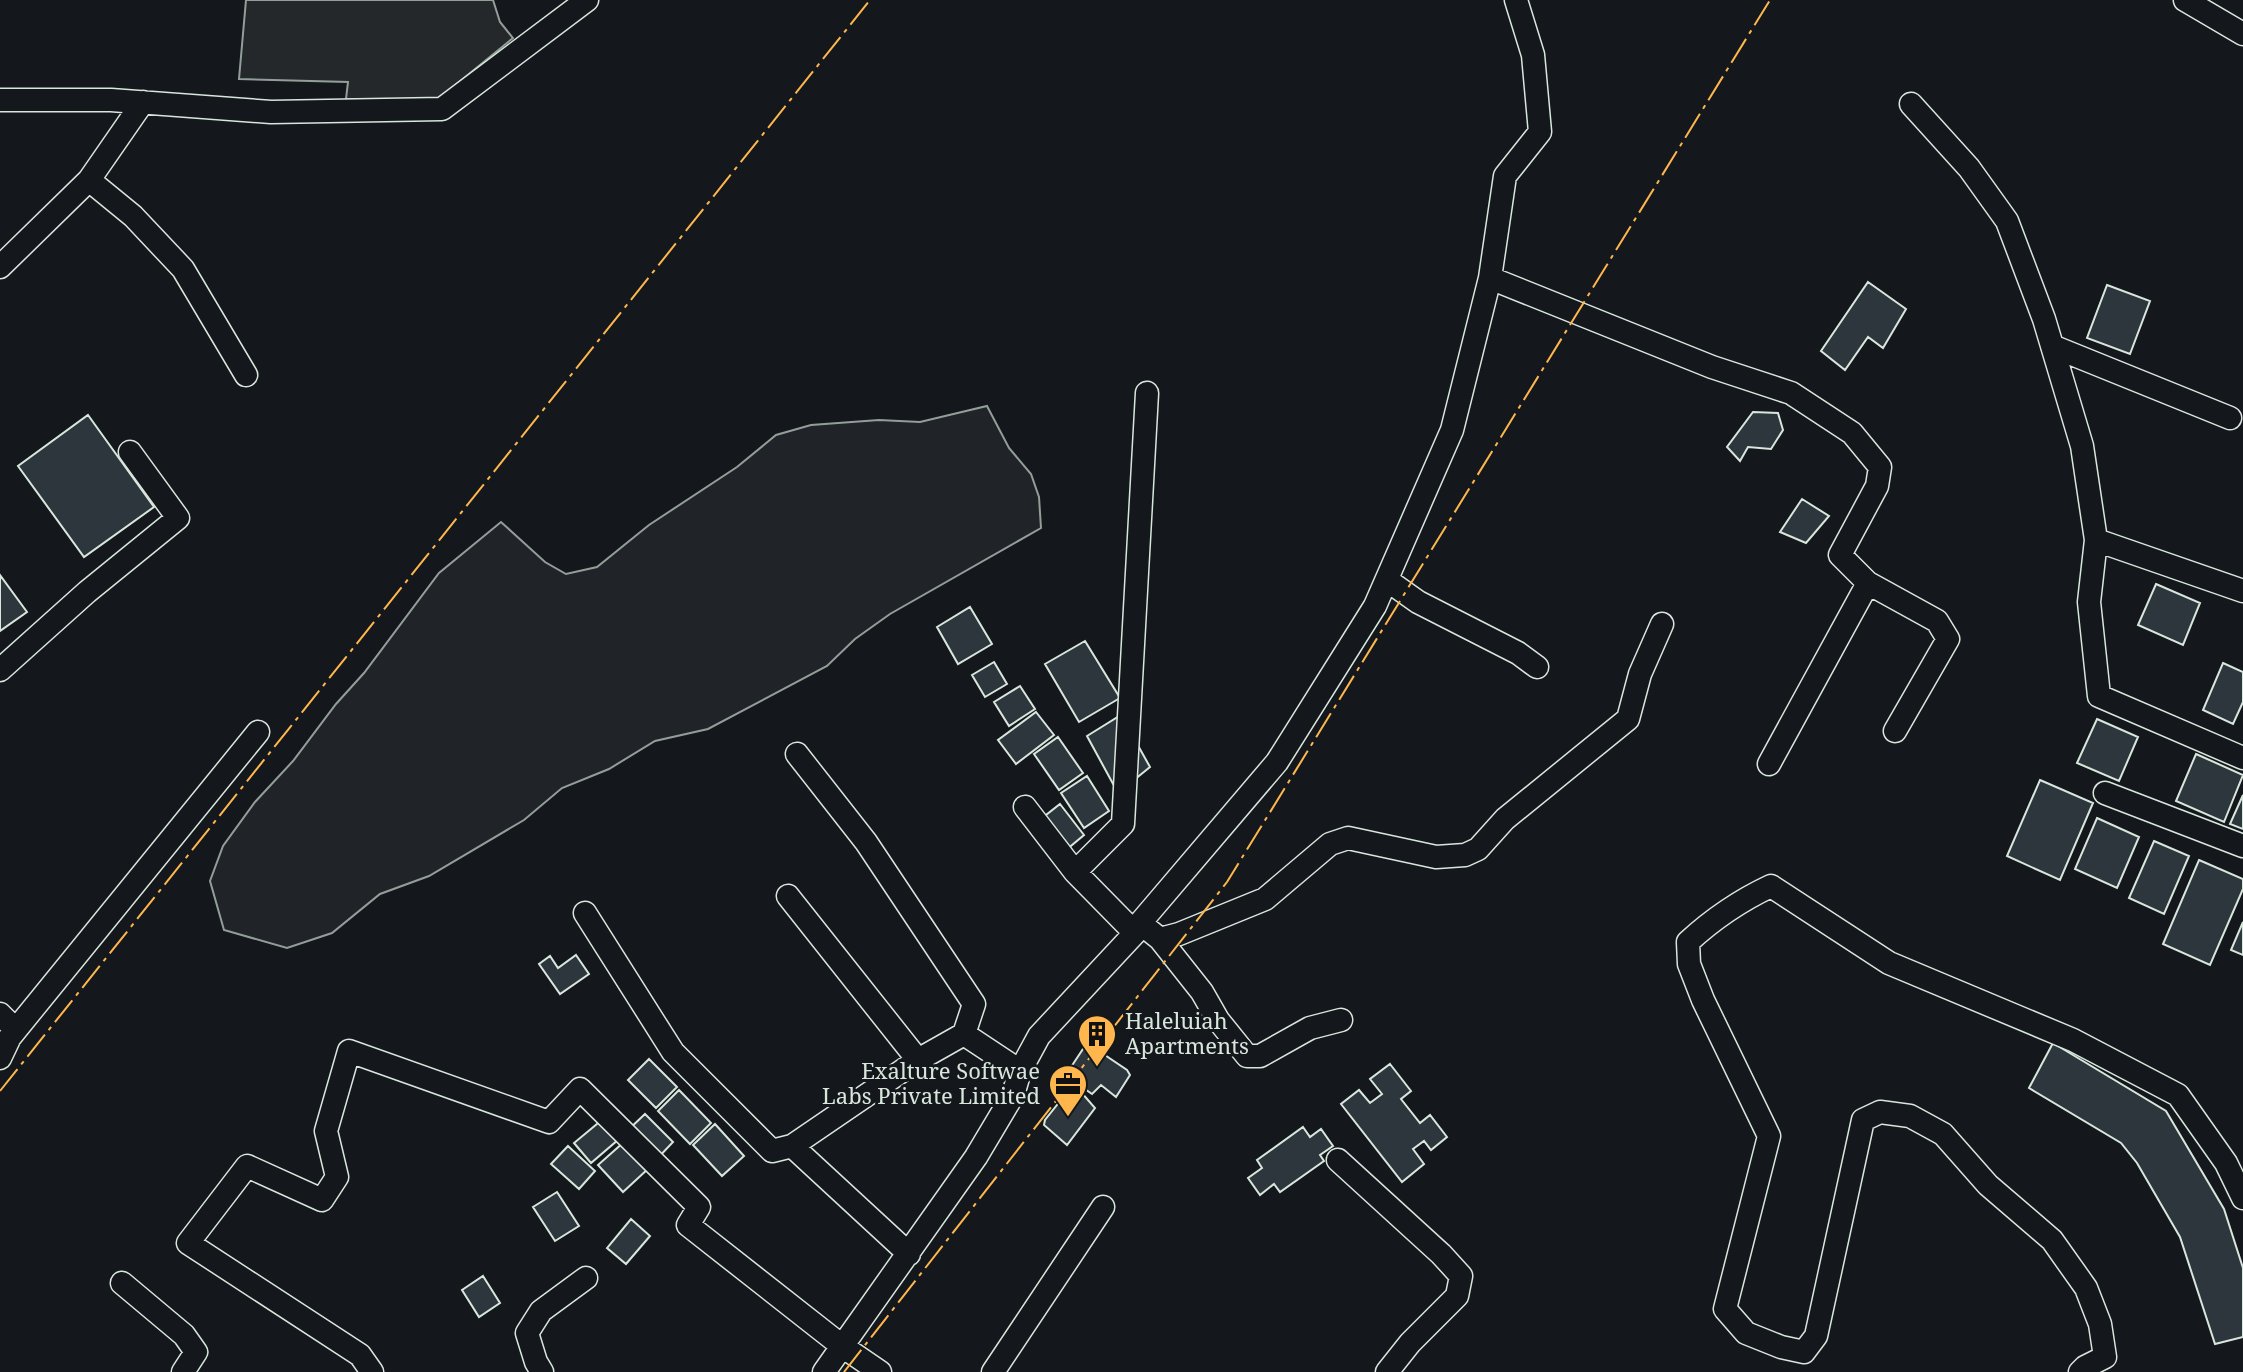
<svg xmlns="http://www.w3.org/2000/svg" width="2243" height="1372" viewBox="0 0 2243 1372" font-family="'Noto Serif',serif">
<rect width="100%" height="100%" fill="#14181c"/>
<path fill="#202428" stroke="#939e99" stroke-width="2" d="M987 406 1009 448 1031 474 1039 497 1041 528 890 614 855 639 827 666 708 729 655 741 609 769 562 788 524 820 429 876 380 894 332 933 287 948 224 930 210 881 223 846 255 802 293 761 336 704 364 673 439 573 501 522 545 562 566 574 597 567 649 525 737 467 776 435 811 425 879 420 920 422Z"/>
<path fill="#24282b" stroke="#939e99" stroke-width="2" d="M246 0H493L500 22 513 38 437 100 346 99 348 82 239 79Z"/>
<path fill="#2c363c" stroke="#d8e6dc" stroke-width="2" d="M1868 282 1906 309 1883 348 1868 337 1845 370 1821 351Z
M2107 285 2150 301 2130 354 2087 338Z
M1753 412 1778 413 1783 430 1771 449 1748 447 1740 461 1727 447Z
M88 415 154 507 84 557 18 466Z
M1802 499 1829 516 1806 543 1780 532Z
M0 575 27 612 0 631Z
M2156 584 2200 603 2183 645 2138 625Z
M970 607 992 644 958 664 937 627Z
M1085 641 1120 698 1079 722 1045 664Z
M994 662 1007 684 985 697 972 675Z
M2223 663 2243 672V702L2233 724 2203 710Z
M1020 686 1035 709 1009 726 994 702Z
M1036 712 1054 735 1016 764 998 740Z
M1121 715 1150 767 1118 793 1087 736Z
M2097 719 2138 737 2119 781 2077 763Z
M1058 737 1083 773 1059 790 1034 754Z
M2196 754 2243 775 2224 822 2176 801Z
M1087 776 1109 811 1084 828 1061 793Z
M2040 780 2093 803 2060 880 2007 856Z
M2243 795V829L2230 824Z
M1060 804 1084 835 1066 850 1041 819Z
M2097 818 2139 837 2117 888 2075 869Z
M2154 841 2189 856 2164 914 2129 898Z
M2199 860 2243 879V889L2210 965 2163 944Z
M2243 922V955L2231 950Z
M576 955 589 974 560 994 539 964 550 956 558 968Z
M1087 1043 1127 1070 1130 1075 1116 1097 1101 1085 1092 1094 1068 1077 1069 1070Z
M2053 1043 2166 1111 2224 1209 2243 1268V1337L2215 1344 2180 1237 2137 1163 2121 1143 2029 1088Z
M649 1059 677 1087 656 1108 628 1080Z
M1390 1064 1411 1091 1401 1099 1420 1123 1430 1115 1447 1137 1431 1150 1424 1141 1413 1149 1424 1164 1402 1182 1341 1104 1359 1090 1370 1103 1382 1094 1370 1079Z
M679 1090 711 1123 690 1144 658 1111Z
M1069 1090 1081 1092 1095 1108 1067 1145 1044 1125 1045 1120Z
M645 1114 673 1142 655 1161 626 1132Z
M603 1119 619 1139 591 1163 574 1143Z
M715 1124 744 1156 722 1176 693 1145Z
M1303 1127 1310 1137 1321 1129 1333 1146 1320 1155 1324 1161 1280 1192 1274 1184 1260 1195 1248 1178 1262 1168 1257 1160Z
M624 1142 649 1168 623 1192 598 1165Z
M568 1146 595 1171 579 1189 551 1164Z
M557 1192 579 1226 555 1241 533 1207Z
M631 1219 650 1236 626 1264 607 1248Z
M483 1276 500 1303 479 1317 462 1290Z"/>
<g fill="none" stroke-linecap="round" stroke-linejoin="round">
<g stroke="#d8e6dc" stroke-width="25">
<path id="minor" d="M2185 0 2243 34
M0 100H111L271 112 442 109 587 0
M1911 104 1969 168 2007 221 2044 319 2082 446 2096 540 2089 602 2099 696 2243 758
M89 180 133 216 183 269 246 375
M0 267 89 180 143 102
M1490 278 1712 367 1791 393 1852 433 1880 467 1877 486 1840 555 1868 583 1937 621 1948 639 1895 731
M2052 346 2230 418
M2096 540 2243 591
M1387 580 1418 602 1518 653 1537 667
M0 670 87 592 178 518 130 452
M797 754 866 842 974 1004 964 1034
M1769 764 1868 583
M2105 793 2243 846
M1025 807 1075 872 1135 933
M1075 872 1123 824 1147 393
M788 896 918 1060 964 1034 1020 1071
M585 913 673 1052 772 1151 792 1146 909 1254
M1140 923 1160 939 1179 934 1265 899 1330 844 1348 838 1436 857 1465 855 1478 849 1505 819 1628 719 1640 674 1662 624
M1160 939 1202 992 1218 1020 1247 1056H1260L1310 1028 1341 1020
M0 1014 15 1029
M0 1058 10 1037 258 732
M792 1146 918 1060
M1338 1160 1441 1254 1461 1276 1457 1296 1410 1343 1387 1372
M122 1283 184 1335 196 1352 183 1372
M372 1372 360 1355 188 1243 247 1166 322 1200 337 1177 326 1131 349 1051 549 1122 580 1089 699 1207 688 1225 842 1346 880 1372
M542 1372 536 1362 527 1333 541 1311 586 1278
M824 1372 976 1157 1013 1095 1020 1071 1039 1036 1135 933 1140 923 1277 762 1375 606 1452 430 1490 278 1505 176 1540 132 1533 55 1516 0
M993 1372 1103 1207
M2080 1372 2085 1367 2105 1357 2100 1324 2086 1288 2052 1240 1988 1185 1943 1134 1910 1116 1880 1112 1863 1120 1816 1336 1804 1352 1781 1347 1746 1333 1725 1309 1769 1136 1703 1000 1689 964 1688 942C1714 918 1739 901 1771 886L1889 963 2073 1040 2178 1095 2226 1163 2243 1198"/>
</g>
<use href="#minor" stroke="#14181c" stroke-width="22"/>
<path stroke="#ffb74d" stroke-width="2" stroke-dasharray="28 6 4 6" stroke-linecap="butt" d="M0 1091 870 0
M844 1372 1227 882 1770 0"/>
</g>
<defs>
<g id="building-pin" transform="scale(2)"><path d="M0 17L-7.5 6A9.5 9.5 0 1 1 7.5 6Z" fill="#ffb74d" stroke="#14181c"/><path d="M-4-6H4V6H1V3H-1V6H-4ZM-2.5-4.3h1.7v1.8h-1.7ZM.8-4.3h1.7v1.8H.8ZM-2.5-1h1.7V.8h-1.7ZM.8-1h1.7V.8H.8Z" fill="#111"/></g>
<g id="office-pin" transform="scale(2)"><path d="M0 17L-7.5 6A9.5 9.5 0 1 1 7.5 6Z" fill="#ffb74d" stroke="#14181c"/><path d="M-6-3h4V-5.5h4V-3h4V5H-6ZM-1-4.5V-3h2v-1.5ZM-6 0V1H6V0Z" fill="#111"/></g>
</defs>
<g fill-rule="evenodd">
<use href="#building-pin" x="1097" y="1034"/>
<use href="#office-pin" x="1068" y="1084"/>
</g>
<g text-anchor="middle" stroke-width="6" stroke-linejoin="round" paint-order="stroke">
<g font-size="22" fill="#d8e6dc" stroke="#14181c" text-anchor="start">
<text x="1125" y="1029">Haleluiah<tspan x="1125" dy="25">Apartments</tspan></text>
<text x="1040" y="1079" text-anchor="end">Exalture Softwae<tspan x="1040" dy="25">Labs Private Limited</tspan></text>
</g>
</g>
</svg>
